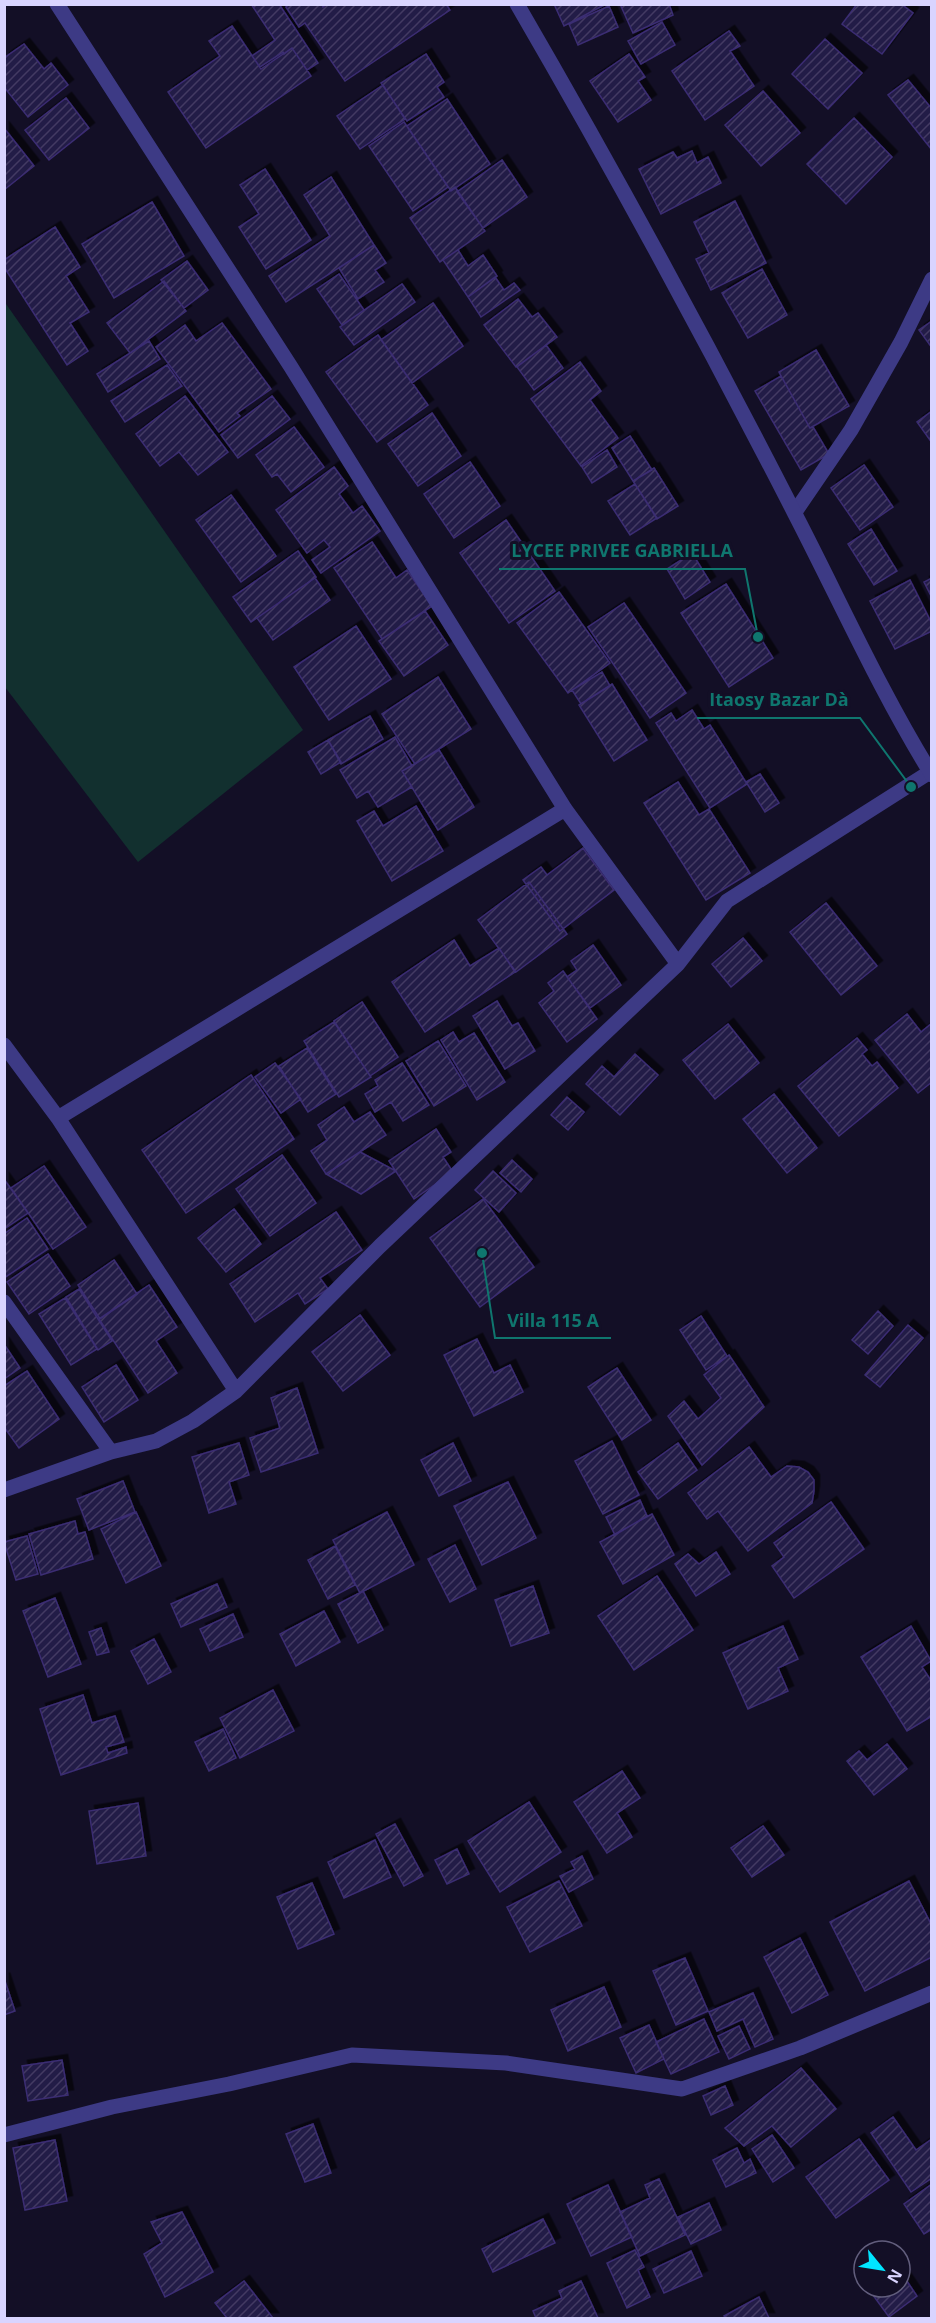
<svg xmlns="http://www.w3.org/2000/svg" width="936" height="2323" viewBox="0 0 936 2323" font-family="'Open Sans',sans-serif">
<defs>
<pattern id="building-hatch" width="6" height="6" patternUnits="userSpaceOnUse" patternTransform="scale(1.5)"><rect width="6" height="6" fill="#241b47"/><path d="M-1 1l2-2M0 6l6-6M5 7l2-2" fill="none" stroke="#433b63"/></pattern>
<filter id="shadow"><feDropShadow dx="5.5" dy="-5.5" stdDeviation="0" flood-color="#0009"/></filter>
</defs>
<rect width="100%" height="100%" fill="#130f26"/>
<path fill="#12302f" d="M4 301 303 730 138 862 5 687Z"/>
<path fill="url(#building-hatch)" stroke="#3b2d73" stroke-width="1.5" filter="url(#shadow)" d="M251 4H279L318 63 307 70 292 48 284 54 283 52 260 67 252 56 275 40Z
M289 4H322L323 7 327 4H446L450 10 345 81 305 23 299 27 286 7Z
M554 4H606L564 26Z
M620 4H669L673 15 633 33Z
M857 4H901L913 13 882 54 842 24Z
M609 6 618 27 578 45 569 24Z
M662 22 675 45 641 64 628 41Z
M232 26 261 69 292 48 311 76 206 148 168 92 220 56 209 41Z
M729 31 740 46 730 51 754 86 705 120 672 71Z
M825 39 862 73 828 109 792 74Z
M24 44 44 69 51 63 68 85 28 117 4 87V58Z
M426 54 444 82 437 87 444 97 407 121 381 83Z
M629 54 645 77 638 81 651 100 618 122 590 81Z
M908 80 932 109V150L888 95Z
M383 85 405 119 360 149 337 116Z
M763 91 800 133 761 166 725 125Z
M66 98 89 128 49 160 25 130Z
M447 99 490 164 451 191 407 126Z
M854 118 892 157 846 204 807 164Z
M404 122 448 187 413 211 369 146Z
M4 128 34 166 4 190Z
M692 151 697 163 708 157 721 183 661 214 639 169 673 152 677 158Z
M502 160 527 197 483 228 457 192Z
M265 169 311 240 266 269 239 227 259 214 240 185Z
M331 177 374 245 286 302 269 276 330 236 304 195Z
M455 187 485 231 440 262 410 218Z
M735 201 766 263 711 290 696 259 709 253 694 222Z
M152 202 184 256 114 298 82 244Z
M55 227 80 267 66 276 89 312 70 323 88 351 67 365 4 267V260Z
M374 245 386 263 375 270 384 282 358 299 339 268Z
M458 250 468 266 483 255 497 276 468 297 443 260Z
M187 261 208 290 184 308 161 280Z
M762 269 787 315 748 338 722 293Z
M339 274 364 310 342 325 317 289Z
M495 277 504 290 514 283 520 290 481 317 468 297Z
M164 281 186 311 130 353 107 323Z
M402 284 415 302 354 345 340 327Z
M518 299 532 317 538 313 557 337 516 367 484 325Z
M433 303 463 346 412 383 381 340Z
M932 321V348L919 330Z
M222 323 271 389 237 413 240 416 219 432 156 347 185 325 196 341Z
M378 335 428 405 377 442 326 372Z
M149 341 160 359 108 392 97 374Z
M546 345 563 368 534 390 517 367Z
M816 350 849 406 810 428 779 372Z
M580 362 601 391 590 400 618 438 581 466 531 399Z
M167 365 182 386 125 422 111 401Z
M781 376 810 428 813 427 829 454 801 470 755 391Z
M185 396 228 452 198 475 179 452 160 466 136 434Z
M272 396 290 419 238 458 221 435Z
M932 411V443L917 422Z
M432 413 461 456 418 486 388 444Z
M294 427 324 467 291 492 277 474 272 477 256 455Z
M630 436 652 470 633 481 612 448Z
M607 450 617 467 592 483 582 467Z
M470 462 500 506 454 538 424 494Z
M864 465 893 507 860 530 831 488Z
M334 467 348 486 339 494 353 513 362 506 380 531 321 573 312 560 330 547 324 540 307 553 276 510Z
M654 468 678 506 657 519 633 481Z
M635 484 657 518 630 535 608 501Z
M231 495 276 556 241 582 196 520Z
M506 520 555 591 509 623 460 553Z
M871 529 897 571 874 585 848 544Z
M372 542 396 578 407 570 432 606 382 639 334 568Z
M298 551 316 577 251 622 233 597Z
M692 553 710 582 685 599 667 569Z
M315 578 330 600 273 640 257 618Z
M932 578V598L924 582Z
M910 580 932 624V631L895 649 870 601Z
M726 584 773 658 729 687 681 613Z
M559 592 610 663 568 693 517 623Z
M624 603 686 693 650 718 588 627Z
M425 611 448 645 404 676 379 641Z
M356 626 391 679 329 720 294 667Z
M602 672 610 686 581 704 572 690Z
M438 677 471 729 415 764 382 714Z
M612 684 647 740 614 761 579 705Z
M692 710 704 729 710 725 747 784 710 808 656 723 671 713 676 721Z
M370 716 383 739 341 764 328 740Z
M395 737 412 766 402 771 412 787 378 807 368 791 357 798 340 770Z
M328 740 341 762 321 774 308 752Z
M439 750 474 807 438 830 402 771Z
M760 774 779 803 765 812 746 782Z
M678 782 699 815 709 809 750 873 706 900 644 803Z
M416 806 443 851 392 881 357 821 374 811 383 826Z
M583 848 614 890 560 931 523 880 541 867 547 875Z
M529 882 567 934 516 972 478 920Z
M826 903 877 966 841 995 790 932Z
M743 938 762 961 731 987 712 964Z
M454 940 470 966 499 948 515 972 425 1032 392 982Z
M593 945 621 985 590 1008 567 977 577 970 571 961Z
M563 971 597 1019 567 1042 539 1003 554 991 548 983Z
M497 1001 512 1026 518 1023 535 1051 505 1069 473 1016Z
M362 1002 398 1057 370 1076 334 1021Z
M907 1014 921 1032 932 1023V1082L918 1093 875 1040Z
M334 1022 371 1077 339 1097 304 1041Z
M728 1024 759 1063 715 1099 683 1060Z
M453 1032 459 1042 474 1033 505 1082 477 1100 441 1040Z
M857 1038 867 1050 862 1054 872 1066 877 1062 898 1088 839 1136 798 1086Z
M438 1041 466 1086 434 1106 406 1061Z
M307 1048 336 1094 308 1112 279 1066Z
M635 1054 658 1075 620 1115 586 1084 602 1066 614 1077Z
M275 1063 301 1099 281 1113 255 1077Z
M402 1063 429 1105 403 1121 391 1102 375 1112 365 1094 378 1086 375 1080Z
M251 1075 294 1139 186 1213 142 1150Z
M774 1094 817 1148 787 1173 743 1119Z
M567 1097 584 1112 568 1130 551 1115Z
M344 1107 354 1122 370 1112 386 1135 326 1174 311 1151 327 1140 318 1125Z
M436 1129 451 1152 443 1157 453 1172 414 1199 389 1161Z
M360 1152 396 1171 361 1194 326 1174Z
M282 1155 316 1203 270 1236 236 1189Z
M512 1160 532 1179 521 1192 500 1173Z
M44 1166 86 1227 53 1249 11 1188Z
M493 1171 516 1193 499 1212 475 1190Z
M4 1179 28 1213 4 1229Z
M483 1199 534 1267 480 1307 430 1238Z
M234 1209 261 1244 226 1272 198 1238Z
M336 1212 362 1250 320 1278 328 1289 305 1304 298 1293 255 1322 230 1284Z
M27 1218 48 1249 4 1278V1234Z
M48 1254 70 1286 29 1314 7 1282Z
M114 1260 137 1294 100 1319 78 1285Z
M149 1285 177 1327 156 1341 177 1373 148 1393 99 1319Z
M79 1289 112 1341 98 1350 66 1297Z
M65 1298 97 1349 71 1365 39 1314Z
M878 1311 893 1326 868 1354 852 1340Z
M360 1315 390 1355 343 1391 312 1352Z
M701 1316 727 1356 706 1370 680 1330Z
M908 1325 923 1338 880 1387 865 1375Z
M477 1339 494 1373 510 1365 523 1392 474 1416 444 1355Z
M4 1344 20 1368 4 1379Z
M729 1355 764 1407 702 1465 668 1416 684 1401 698 1419 721 1398 704 1375Z
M116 1365 138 1400 104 1422 82 1387Z
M617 1368 651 1420 622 1440 588 1387Z
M27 1371 59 1419 19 1448 4 1427V1386Z
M297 1388 318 1453 261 1472 250 1438 280 1428 271 1398Z
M612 1441 639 1495 603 1514 575 1461Z
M239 1443 249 1475 229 1482 236 1504 209 1513 192 1457Z
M453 1443 471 1481 439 1496 421 1460Z
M678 1443 697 1470 658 1499 638 1472Z
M749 1447 771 1477 787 1466 799 1467 808 1472 814 1480V1491L812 1503 748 1551 718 1511 707 1519 688 1493Z
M123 1481 135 1512 89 1530 77 1499Z
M508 1482 536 1538 482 1565 454 1506Z
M640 1500 647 1516 615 1535 606 1517Z
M831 1502 864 1549 794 1598 772 1566 784 1557 774 1543Z
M136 1512 161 1566 126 1583 101 1529Z
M387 1512 414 1565 360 1593 333 1540Z
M652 1514 674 1555 623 1584 600 1542Z
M75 1521 78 1534 85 1532 93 1559 41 1575 29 1534Z
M27 1536 38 1574 16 1580 4 1542Z
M455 1545 476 1589 450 1602 428 1559Z
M335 1546 355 1585 328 1599 308 1560Z
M716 1552 730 1574 696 1596 675 1564 688 1554 699 1564Z
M657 1576 693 1630 634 1670 598 1616Z
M217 1584 227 1607 181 1627 171 1604Z
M533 1586 549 1633 511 1646 495 1600Z
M363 1591 383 1630 358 1643 338 1604Z
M55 1598 81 1664 48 1677 23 1611Z
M324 1611 340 1642 296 1666 280 1634Z
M233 1614 243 1637 210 1651 200 1629Z
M783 1626 798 1659 778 1668 788 1691 748 1709 723 1653Z
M911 1626 931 1661 922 1667 932 1682V1716L907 1731 861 1657Z
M101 1628 109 1652 97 1655 89 1632Z
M154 1639 171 1672 148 1684 131 1651Z
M273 1690 294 1731 240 1758 220 1718Z
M83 1695 92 1723 115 1716 124 1742 106 1747 108 1753 126 1747 127 1753 61 1775 40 1709Z
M223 1729 236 1758 209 1771 195 1742Z
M887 1744 907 1769 874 1795 847 1761 859 1751 867 1760Z
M622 1771 640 1798 617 1813 632 1837 607 1853 574 1802Z
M529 1802 561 1852 500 1892 468 1841Z
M138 1803 146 1856 97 1864 89 1811Z
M395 1824 423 1876 404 1886 376 1834Z
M763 1826 784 1855 752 1877 731 1848Z
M375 1840 391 1877 344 1898 328 1862Z
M457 1849 469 1874 447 1884 435 1860Z
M582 1856 593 1879 569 1892 560 1876 575 1869 571 1862Z
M559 1881 582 1926 530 1952 507 1907Z
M909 1881 932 1926V1957L865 1991 830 1922Z
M312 1883 334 1934 298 1949 277 1897Z
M800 1938 828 1995 792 2013 764 1957Z
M685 1958 708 2011 676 2025 653 1971Z
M4 1978 15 2011 4 2015Z
M604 1987 621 2027 568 2051 551 2010Z
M753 1993 773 2039 755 2047 743 2019 717 2031 709 2012Z
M704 2019 719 2052 671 2074 656 2042Z
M649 2025 664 2059 636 2073 620 2038Z
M739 2026 750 2049 729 2059 718 2036Z
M62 2060 68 2095 28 2101 22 2066Z
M801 2068 836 2109 791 2147 772 2126 744 2146 725 2128Z
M725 2086 733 2105 711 2115 703 2096Z
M893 2117 916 2150 932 2139V2178L911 2192 871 2133Z
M313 2124 331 2173 305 2182 286 2134Z
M772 2135 794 2168 773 2182 752 2149Z
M859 2139 889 2180 836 2218 806 2177Z
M55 2140 67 2201 25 2210 13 2148Z
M737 2148 744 2163 750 2159 756 2173 726 2187 713 2160Z
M659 2179 685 2235 640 2256 620 2212 650 2198 645 2185Z
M932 2184V2229L924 2234 904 2204Z
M608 2185 632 2237 591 2256 567 2204Z
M709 2203 721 2230 691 2244 678 2217Z
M182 2212 213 2272 165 2297 144 2254 162 2243 151 2222Z
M543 2219 555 2243 493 2272 482 2249Z
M635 2250 644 2267 638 2270 650 2297 627 2308 607 2263Z
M691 2251 702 2276 664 2293 653 2269Z
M900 2271 917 2296 889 2317 867 2287H900Z
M244 2281 273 2318H227L215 2303Z
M581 2281 598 2318H536L533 2311 562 2298 559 2291Z
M759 2297 769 2318H726L724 2316Z"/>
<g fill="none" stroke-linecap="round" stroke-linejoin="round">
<path stroke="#3d3a85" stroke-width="15" d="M57 4 291 367 565 809 678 964
M795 512 851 430 901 342 932 279
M4 1045 58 1118 236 1391
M58 1118 565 809
M4 1302 111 1452
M4 1490 111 1452 156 1441 193 1421 236 1391 380 1246 678 964 727 901 930 772
M4 2135 112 2107 229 2084 352 2055 506 2063 682 2089 800 2048 932 1993"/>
<path stroke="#3d3a85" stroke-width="15" d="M517 4C614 171 707 342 795 514 840 601 880 691 932 775"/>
</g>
<path fill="none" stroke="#0f766e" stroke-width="2" d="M758 637L745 569H499M911 787L860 718H697M482 1253L495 1338H611"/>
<g fill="#0f766e" stroke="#130f26" stroke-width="2">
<circle cx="758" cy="637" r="6"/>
<circle cx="911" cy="787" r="6"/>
<circle cx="482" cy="1253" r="6"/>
</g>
<g font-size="18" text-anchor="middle" font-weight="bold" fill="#0f766e" stroke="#130f26" stroke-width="6" stroke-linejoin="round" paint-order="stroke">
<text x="622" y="557">LYCEE PRIVEE GABRIELLA</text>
<text x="779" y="706">Itaosy Bazar Dà</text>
<text x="553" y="1327">Villa 115 A</text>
</g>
<rect width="936" height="2323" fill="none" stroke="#d9d4ff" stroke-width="12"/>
<g transform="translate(882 2269) rotate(120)"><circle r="28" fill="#130f26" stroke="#625e7d" stroke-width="1.5"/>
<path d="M0-4.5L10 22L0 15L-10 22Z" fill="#00e5ff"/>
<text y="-9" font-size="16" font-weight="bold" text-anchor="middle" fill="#d9d4ff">N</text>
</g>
</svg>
